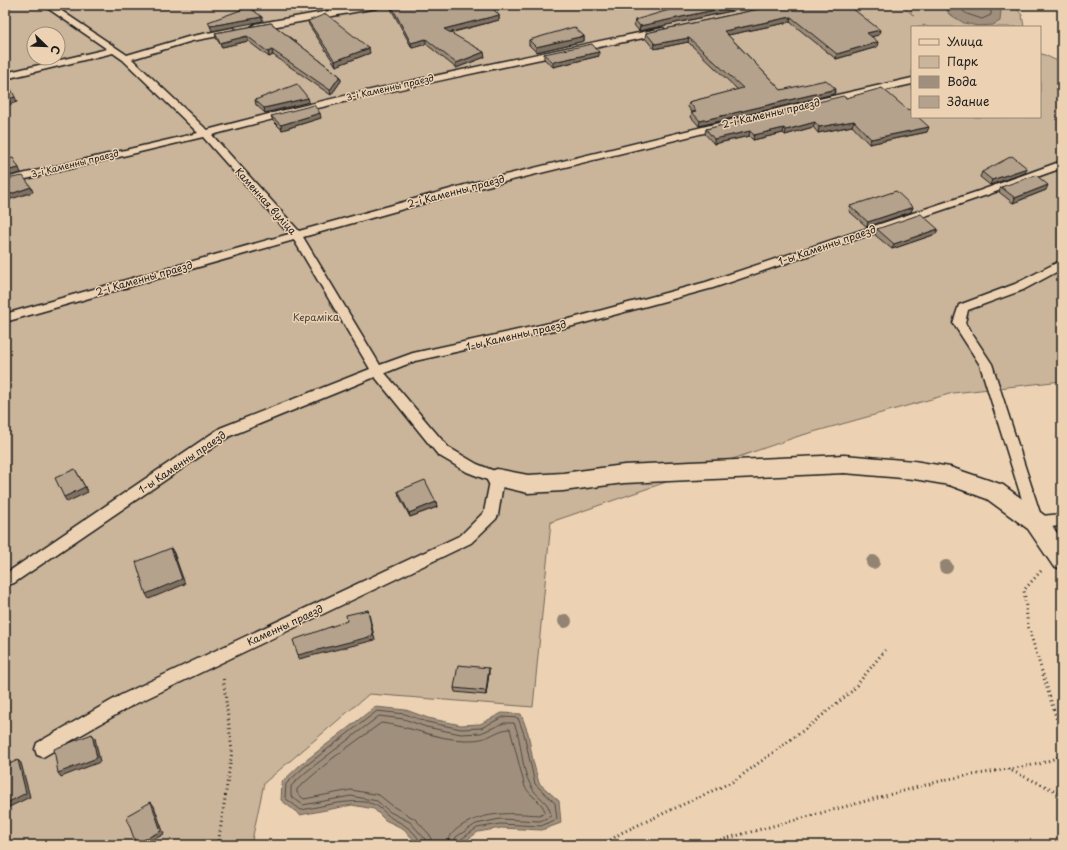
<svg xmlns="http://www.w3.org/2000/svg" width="1067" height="850" viewBox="0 0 1067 850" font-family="'Playpen Sans',sans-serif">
<rect width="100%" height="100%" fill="#ecd2b3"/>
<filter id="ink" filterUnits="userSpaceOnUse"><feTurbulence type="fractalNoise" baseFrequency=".025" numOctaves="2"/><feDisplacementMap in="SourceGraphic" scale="8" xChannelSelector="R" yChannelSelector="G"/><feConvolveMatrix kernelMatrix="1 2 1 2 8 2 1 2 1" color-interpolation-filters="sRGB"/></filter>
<g filter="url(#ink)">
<path fill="#cab49a" stroke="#73685b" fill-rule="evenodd" d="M5 5H902L914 16 911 13V5H945L949 14 1001 10 999 5H1014L1022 15 1024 27H928L923 25 924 27H912V117H1040V53L1062 63V381L953 393 799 436 551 522 533 707 369 694 264 783 251 845H5ZM34 34H58V58H34Z"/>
<path fill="#a08f7c" stroke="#6b6156" d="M945 5H999L1001 10 1000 21 993 25 978 26 964 23 949 14Z
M375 707 406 710 428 718 461 725 480 724 502 713 521 714 528 733 533 761 539 783 559 801 561 823 542 830 501 828 478 832 460 845H418L404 829 385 820 374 809 352 805 300 815 281 800 282 782 300 765Z
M911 841 973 843 976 845H895Z"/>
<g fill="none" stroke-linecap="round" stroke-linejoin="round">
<path stroke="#514a42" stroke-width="1" d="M955 5 967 14 982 19 991 15V5
M421 845C418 833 405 825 395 820 387 816 382 808 375 805 357 796 320 807 301 810L285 798 286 784 303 768 377 711 405 714 427 722 461 729 481 728 503 717 518 718 524 734 535 784 555 803 557 819 541 826 500 824 477 828 460 840 459 845
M426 845 425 839 410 822 390 812 377 801 351 796 303 805 291 796V786L306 772 379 716 404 719 426 727 461 734 481 733 504 723H514C523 743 520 767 531 786 537 799 549 799 551 816L540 821 500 819 476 824 456 837 453 845
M432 845 430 835 415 819 394 807 379 795 351 790 304 799 297 793V789L333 758 381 723C410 726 437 740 466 740 473 740 480 740 487 737 495 734 501 729 510 729L525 787C530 796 543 802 545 812L539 815C511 813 486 811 461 826 454 831 449 835 447 845"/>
<g stroke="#1c1c1c" stroke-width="3">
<path id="lane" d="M43 5H53L127 55 188 37 232 28 235 29 236 31 235 33 192 41 132 59 207 130C357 90 510 60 663 28L667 31 663 34C512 65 360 95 212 135L299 231 472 183 793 105 912 78V84L793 111 475 189 303 237 380 365 413 353 573 318 706 282 979 191 1062 161V168L987 195 713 288 573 326 415 361 385 373 448 447 477 464 502 474 504 478 498 515 496 519 471 543 133 705 43 757 37 755 35 749 37 743 121 695 461 535 484 512 490 481 467 472 438 455 375 377 230 436 14 583 5 586V574L220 428 370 369 294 240 5 322V314L289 234 203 137 5 184V178L198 133 123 60 113 53 5 79V73L107 49Z
M363 5H381L377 8 255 30 251 27 255 24Z
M1062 260V269L1023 290 968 310 965 323 992 364 1041 516 1062 514V526L1036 528 1031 526 1029 522 980 365 953 323 959 305 1015 284Z"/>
</g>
<g stroke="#1c1c1c" stroke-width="3">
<path id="street" d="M844 455 914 461 950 467 1003 485 1044 515 1062 540V569L1053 566 1028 529 987 499 949 485 914 479 844 473 624 483 563 491 528 493 489 484 486 478 489 472 497 469 528 475 563 473 624 465Z"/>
</g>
<path stroke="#1c1c1c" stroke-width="3" stroke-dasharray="1 3.5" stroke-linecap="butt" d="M1041 571 1024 590 1028 626 1060 730 1062 742
M1008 769 1062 794
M218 845 232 751 223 676
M603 845 621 833 734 781 808 727 852 691 885 650
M708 845 713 842 948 779 1039 764 1062 756"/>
<use href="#lane" fill="#ecd2b3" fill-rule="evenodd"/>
<use href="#street" fill="#ecd2b3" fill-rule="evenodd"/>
</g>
<g fill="#928372">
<circle cx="873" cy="562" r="7"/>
<circle cx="946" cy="567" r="7"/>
<circle cx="565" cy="621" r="7"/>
</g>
<path fill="#9c8b78" stroke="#1c1c1c" d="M389 5H489L499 15V20L450 33 485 57 456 68 426 44 412 48Z
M705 5H759L639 31 634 25 635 20 694 8Z
M778 5 879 35 871 36 877 47 836 59 790 22 728 35 781 90 836 89 834 94 699 126 691 117 692 112 688 107 689 102 738 90 688 42 654 49 645 38 646 33Z
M308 21 370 53 336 66 309 25Z
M271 23 340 76 341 81 331 95 273 55 269 57 248 41 222 47 216 38 215 33Z
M584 36V41L536 52 529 45V40Z
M544 54 599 56 553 67 544 59Z
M308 98 309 102 265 113 256 105 255 100Z
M846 98 927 132 869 144 852 126 818 133 813 127 785 135 783 133 753 140 749 136 714 144 705 134 706 129Z
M271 116 321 118 282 130 273 121Z
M1027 168 1025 173 990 185 980 177 982 172Z
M1001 187 1046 190 1013 203 999 192Z
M850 206 913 207 911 212 867 227 849 211Z
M877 229 936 234 892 249 875 235Z
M398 491 436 502 437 507 410 517 399 496Z
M489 673 486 695 455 692 454 688Z"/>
<path fill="#7f7162" stroke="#1c1c1c" d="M737 5H759L639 31 640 26Z
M499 15V20L444 34V29Z
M262 17 263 21 212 31 210 26Z
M791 17 790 22 723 36 724 31Z
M880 30 879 35 866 38 867 33Z
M247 36 248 41 222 47 220 43Z
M584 36V41L536 52V47Z
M689 38 688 42 654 49 655 44Z
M426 39V44L412 48 411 43Z
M878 42 877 47 836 59 837 54Z
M369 48 370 53 336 66 335 61Z
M272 50 273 55 269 57 268 52Z
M484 52 485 57 456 68V63Z
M599 52V56L553 67V62Z
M340 76 341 81 331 95 330 90Z
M836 89 834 94 699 126 700 121Z
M15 97 17 102 5 106V100Z
M308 98 309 102 265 113 264 108Z
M320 113 321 118 282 130 281 125Z
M854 121 852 126 818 133 819 127Z
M815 122 813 127 785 135 786 130Z
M929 127 927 132 869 144 871 139Z
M784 128 783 133 753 140 754 135Z
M750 131 749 136 714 144V139Z
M19 168 21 173 5 177V171Z
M1027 168 1025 173 990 185 992 180Z
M1048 185 1046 190 1013 203 1015 198Z
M31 187 33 192 5 201V196Z
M913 207 911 212 867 227 868 222Z
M938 229 936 234 892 249 894 244Z
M75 469 88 492 67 502 64 497Z
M436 502 437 507 410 517 409 513Z
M171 548 174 553 185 584 149 599 146 594Z
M368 610 375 640 299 659 298 655Z
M489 668V673L486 695V691Z
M92 734 95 738 100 762 61 777 58 773Z
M18 760 21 763 30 797 5 809V804Z
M151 802 154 806 164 834 144 845H137L136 844Z"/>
<path fill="#b5a28c" stroke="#1c1c1c" d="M391 5H489L499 15 444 29 484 52 456 63 426 39 411 43Z
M686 5H690L694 8 705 5H737L640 26 635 20Z
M778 5H848L880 30 867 33 878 42 837 54 791 17 724 31 781 90 826 80 836 89 700 121 692 112 696 111 689 102 743 88 689 38 655 44 646 33Z
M249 7 262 17 210 26 208 22Z
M326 14 369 48 335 61 308 21Z
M271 23 340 76 330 90 272 50 268 52 247 36 220 43 215 33Z
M574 27 584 36 536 47 529 40Z
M592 44 599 52 553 62 544 54Z
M5 77 15 97 5 100Z
M297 84 308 98 264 108 255 100Z
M882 88 908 110 910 109 912 111V117H918L929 127 871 139 854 121 819 127 815 122 786 130 784 128 754 135 750 131 714 139 706 129 843 96 846 98Z
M314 105 320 113 281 125 271 116Z
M1012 156 1027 168 992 180 982 172Z
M13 158 19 168 5 171V160Z
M1036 175 1048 185 1015 198 1001 187Z
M23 176 31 187 5 196V179Z
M896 191 913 207 868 222 850 206Z
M921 214 938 229 894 244 877 229Z
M75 469 85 487 64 497 55 478Z
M425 480 436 502 409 513 398 491Z
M171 548 182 579 146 594 136 562Z
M368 610 373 636 298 655 293 640 347 621 346 615Z
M458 665 489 668 486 691 454 688Z
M92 734 97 758 58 773 54 749Z
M18 760 26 793 5 804V766Z
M151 802 161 831 136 844 126 816Z"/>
</g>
<g text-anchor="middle" stroke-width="3" stroke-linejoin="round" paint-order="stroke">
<g font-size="9" fill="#1c1c1c" stroke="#ecd2b3">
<text transform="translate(390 88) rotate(-13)" y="3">3-і Каменны праезд</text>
<text transform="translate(75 164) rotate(-14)" y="3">3-і Каменны праезд</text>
</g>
<g font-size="10" fill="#1c1c1c" stroke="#ecd2b3">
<text transform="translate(771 113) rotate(-13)" y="4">2-і Каменны праезд</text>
<text transform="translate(456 191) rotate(-15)" y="4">2-і Каменны праезд</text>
<text transform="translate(266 201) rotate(48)" y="4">Каменная вуліца</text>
<text transform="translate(827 245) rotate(-19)" y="4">1-ы Каменны праезд</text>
<text transform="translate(144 278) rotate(-16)" y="4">2-і Каменны праезд</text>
<text transform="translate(516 335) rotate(-13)" y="4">1-ы Каменны праезд</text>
<text transform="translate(182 462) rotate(-34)" y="4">1-ы Каменны праезд</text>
<text transform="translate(285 625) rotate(-25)" y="4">Каменны праезд</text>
</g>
<g font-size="10" fill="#48423c" stroke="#ecd2b3">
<text x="316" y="321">Кераміка</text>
</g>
</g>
<rect width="1067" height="850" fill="none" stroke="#ecd2b3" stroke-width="20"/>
<rect x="10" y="10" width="1047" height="830" fill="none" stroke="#1c1c1c" stroke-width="1.5" filter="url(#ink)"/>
<rect x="911" y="26" width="130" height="92" fill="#ecd2b3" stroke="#998977"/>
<rect x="919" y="39" width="20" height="6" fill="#ecd2b3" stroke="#998977"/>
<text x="947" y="46" font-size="12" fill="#1c1c1c">Улица</text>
<rect x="919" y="56" width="20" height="12" fill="#cab49a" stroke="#998977"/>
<text x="947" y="66" font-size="12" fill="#1c1c1c">Парк</text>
<rect x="919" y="76" width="20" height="12" fill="#a08f7c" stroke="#998977"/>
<text x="947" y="86" font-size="12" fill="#1c1c1c">Вода</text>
<rect x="919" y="96" width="20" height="12" fill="#b5a28c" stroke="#998977"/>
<text x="947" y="106" font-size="12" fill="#1c1c1c">Здание</text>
<g transform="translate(46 46) rotate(113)"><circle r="19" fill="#ecd2b3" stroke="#998977"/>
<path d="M0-3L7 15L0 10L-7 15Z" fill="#1c1c1c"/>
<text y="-6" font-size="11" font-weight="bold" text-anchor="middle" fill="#1c1c1c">С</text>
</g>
</svg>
